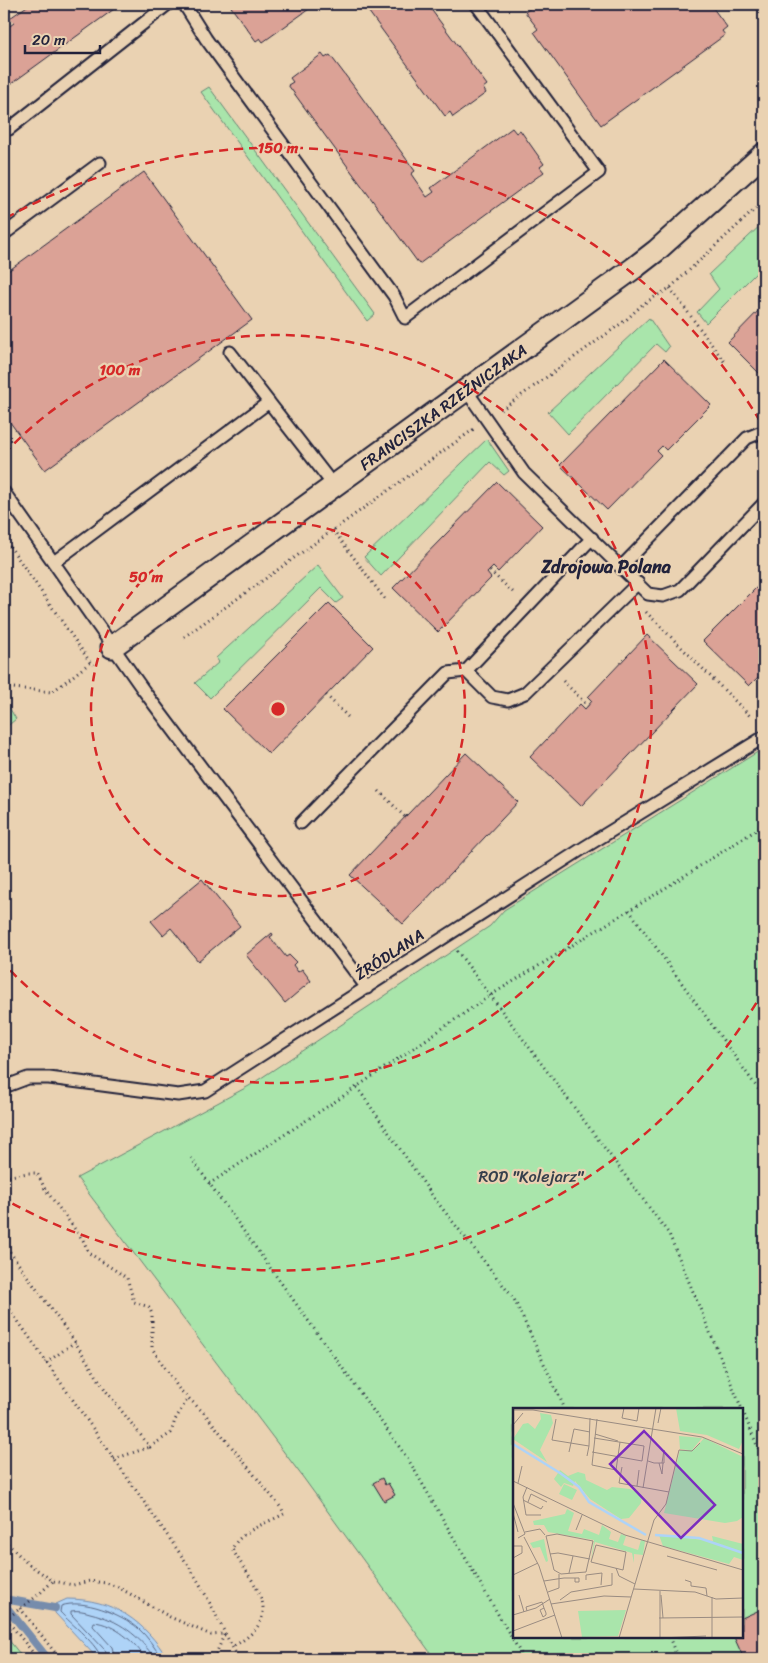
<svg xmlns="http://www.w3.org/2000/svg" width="768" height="1663" viewBox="0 0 768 1663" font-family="Sriracha,sans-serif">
<rect width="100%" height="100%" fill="#ead2b2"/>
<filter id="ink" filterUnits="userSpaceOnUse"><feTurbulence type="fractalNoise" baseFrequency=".02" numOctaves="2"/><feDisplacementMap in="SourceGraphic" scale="10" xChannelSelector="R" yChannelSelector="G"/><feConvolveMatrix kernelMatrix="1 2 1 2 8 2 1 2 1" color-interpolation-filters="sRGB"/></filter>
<g filter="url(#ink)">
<path fill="#a9e5ab" stroke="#668473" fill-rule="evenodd" d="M209 87 375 314 367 321 201 92Z
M764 222V265L706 323 697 312 719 289 709 274Z
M649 318 669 347 665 352 656 344 568 434 548 412Z
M487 439 509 471 504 475 490 462 381 576 364 557Z
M318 565 343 598 336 603 321 588 210 698 195 683 219 662 216 658Z
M4 699 16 719 4 729Z
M764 748V1659H435L302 1476 77 1178 249 1086 490 926 504 910ZM514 1409H742V1637H514Z
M4 1634 24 1659H4Z"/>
<path fill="#aed3f7" stroke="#768cac" d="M67 1599C114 1599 144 1621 168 1659H98L55 1613 56 1604Z"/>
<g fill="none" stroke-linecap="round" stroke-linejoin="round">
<path stroke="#5a6986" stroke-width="1" d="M101 1659C100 1646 70 1623 60 1612L61 1606C83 1598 121 1614 138 1628 148 1637 155 1648 162 1659
M108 1659 105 1650 71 1614V1611C78 1610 84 1611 90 1613 119 1620 139 1635 155 1659
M115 1659 112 1647 93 1626 94 1622C115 1624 135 1642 146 1659"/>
<path stroke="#768cac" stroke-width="8" d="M4 1599 55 1608
M4 1604 48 1659"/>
</g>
<path fill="#dba296" stroke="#22223b" d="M30 4H121L4 89V23L7 28 14 23 10 18Z
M235 4H316L263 42 260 38 256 41 231 7Z
M363 4H427L487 85 483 88 486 93 453 117 450 112 445 116Z
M537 4H710L727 27 722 31 725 35 601 125 534 32 538 29 525 12Z
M322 54 325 58 330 55 355 88 415 171 411 174 427 197 434 192 431 188 512 128 516 133 520 130 544 164 540 167 544 172 419 264 288 85 293 82 290 78Z
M144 172 252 320 45 470 4 414V274Z
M764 305V378L728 342Z
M664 359 711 405 666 450 662 446 657 451 661 455 607 510 560 465Z
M497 482 542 526 498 572 493 567 487 573 491 578 438 632 393 588Z
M758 586 763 590 764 589V671L749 686 703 641Z
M329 603 373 647 269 754 223 709Z
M647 635 698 684 581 806 530 757 580 704 585 709 592 701 588 697Z
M466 753 518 802 403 924 350 875Z
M202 879 240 926 198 961 171 928 163 935 151 921Z
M272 933 273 935 270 937 286 957 289 955 296 962 293 965 298 972 302 969 311 981 285 1003 246 955Z
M382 1478 385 1485 388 1483 395 1495 384 1501 373 1483Z
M764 1608V1659H744L734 1637H742V1618Z"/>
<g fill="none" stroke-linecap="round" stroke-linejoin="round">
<g stroke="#22223b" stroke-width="15">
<path id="lane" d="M184 4 206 39 394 296 405 318 599 172 476 4
M4 130 9 129 168 4
M4 234 100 163
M230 352 334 486
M466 390 524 473 648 594 663 596 680 590 764 503
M4 492 144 691 367 988
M592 538 466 671 492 697 508 700 525 693 638 583
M54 562 269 402
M621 567 747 438 759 433 764 434
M301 823 448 673 466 671
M4 1087 28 1078H49L178 1095 205 1091 585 847 764 737"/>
</g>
<g stroke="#22223b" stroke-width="25">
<g id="street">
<path id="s1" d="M112 647 634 268 656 251 764 154"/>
</g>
</g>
<path stroke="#22223b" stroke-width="3" stroke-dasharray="1 4" stroke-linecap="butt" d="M670 288 726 364
M501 410 626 320 643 304 670 288 764 201
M333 530 387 602
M4 538 90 662 95 665
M490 571 515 594
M646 612 751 717
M184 637 474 429
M563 681 588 706
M4 687 52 692 91 662
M326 695 350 719
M379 791 405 817
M629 910 764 1097
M457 951 669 1234 764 1462
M357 1087 434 1198 514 1299 565 1409
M191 1158 408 1459 524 1659
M4 1177 28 1173H37L45 1189 83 1240 89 1253 127 1278 134 1302 149 1307 152 1314V1348L165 1368 179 1389 205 1414 282 1509 284 1514C267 1523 240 1531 232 1549 256 1589 288 1616 232 1647
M4 1181 8 1192 9 1203 4 1209
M209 1184 342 1097 491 995 656 894 764 825
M4 1244 75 1342 106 1391 150 1447 171 1433 175 1420 188 1398
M4 1301 188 1565C208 1595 221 1628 239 1659
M46 1363 75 1342
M114 1459 150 1447
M4 1540 27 1563 53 1581 73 1585 90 1581 106 1583 118 1587 170 1617 211 1635 225 1634
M20 1608 60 1659
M669 1637 678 1659
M38 1659 6 1619 37 1596 53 1581
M214 1659 224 1635"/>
<use href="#lane" stroke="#ead2b2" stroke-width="11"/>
<use href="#street" stroke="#ead2b2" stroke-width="21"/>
</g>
</g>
<g fill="none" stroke="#d62828" stroke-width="2.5" stroke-dasharray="9 6">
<circle cx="278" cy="709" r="187"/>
<path d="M4 454A374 374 0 1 1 4 964"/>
<path d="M764 990A561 561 0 0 1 6 1200M6 218A561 561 0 0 1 764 428"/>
</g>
<g text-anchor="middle" stroke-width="4.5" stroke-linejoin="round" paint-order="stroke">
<g font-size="16" fill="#22223b" stroke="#ead2b2">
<text dy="6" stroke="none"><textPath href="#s1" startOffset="409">FRANCISZKA RZEŹNICZAKA</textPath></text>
<text transform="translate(389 954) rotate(-33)" y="6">ŹRÓDLANA</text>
</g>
<g font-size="16" fill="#363f4c" stroke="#ead2b2">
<text x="531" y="1182">ROD "Kolejarz"</text>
</g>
<g font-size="18" font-weight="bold" fill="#22223b" stroke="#ead2b2">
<text x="606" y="573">Zdrojowa Polana</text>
</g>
</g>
<g transform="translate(513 1408)">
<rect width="230" height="230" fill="#ead2b2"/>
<path d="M163 0H230V32L226 41 194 27 167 23ZM27 5 38 7 40 15 27 42 34 54 0 31 10 16 15 15 22 21 28 11ZM166 28 189 30 179 42 167 41ZM191 30 230 49V109L224 113 212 115 151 105 167 42 182 41ZM47 62 55 68 65 64 72 66 73 72 94 82 99 79 117 81 129 87 128 95 116 110 108 111 77 91 62 73 60 78 51 75 48 79 41 71ZM51 76 64 82 59 92 46 86ZM54 101 61 105 55 123 69 126 71 121 86 127 89 117 98 124 96 131 105 134 108 126 113 128 110 137 125 142 128 132 132 133 130 147 121 146V155L119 145 82 134 78 153 81 132 35 124 31 117H21L20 113 52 106ZM146 127 200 133 199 128 230 136V152L221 149 216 156 150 138ZM31 131 35 153 33 154 27 139 20 140 17 135ZM113 202 105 228 69 229 65 203Z" fill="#a9e5ab"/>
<path fill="none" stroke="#aed3f7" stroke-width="2.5" d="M0 36 47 65 66 79 76 94 133 127M142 127 186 130 230 145"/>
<path fill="none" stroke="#9a8c82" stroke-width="1" d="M111 0 109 10 124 13 126 0M0 2H20L189 29 230 46M43 11 39 32 76 38 74 48M84 11 79 57 103 62 107 34M145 15 148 0M0 17 10 5M82 26 105 33M76 38 77 10M56 44 61 21 77 24M79 44 129 53 131 38 81 30M135 53 141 55H151V42L149 55M146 55 149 66 150 55M109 59 106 75 156 84M0 73 112 127 230 162M5 75 9 58M124 78 126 62M14 79 10 89 13 107H28M130 80 143 0M10 92 28 101 30 98M15 94 18 86 34 94M0 95 12 126 5 130M0 105 5 124M63 122 69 107M12 124 27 121 32 127M44 126 80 133 73 164 48 166 41 162 33 128ZM11 129 26 158 49 230M83 137 113 144 110 162 78 154ZM0 138H9V145L0 150M37 146 45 145 77 151M154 148 204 162M103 160 106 168 122 176M56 165 60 148M0 167 25 155M73 172V167L89 165 88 177M172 172 178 174V178L193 180 194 188M31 173 44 171 51 170H66V174H62V170M121 181 182 184 203 191 230 190M35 184 46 180V166M6 187 11 204M148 187 150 210M199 189V230M47 192 58 184 99 177V165M38 196 91 188 118 189M14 203 13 199 29 194 31 200 33 205V207L30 209 27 202 31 200M0 207 23 200 37 191M146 210 230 209M0 223 42 207M106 230 141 112 153 96 166 42 179 43 187 35M147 230V183M147 230 193 228"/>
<path fill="#7b2cbf" fill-opacity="0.15" stroke="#7b2cbf" stroke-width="2.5" d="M131 23 202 97 168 130 97 56Z"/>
<rect width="230" height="230" fill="none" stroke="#22223b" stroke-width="2.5"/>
</g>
<circle cx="278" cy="709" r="8" fill="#d62828" stroke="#ead2b2" stroke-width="2.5"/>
<g font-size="15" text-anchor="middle" font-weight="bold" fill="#d62828" stroke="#ead2b2" stroke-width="4.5" stroke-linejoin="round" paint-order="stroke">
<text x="278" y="153">150 m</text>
<text x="120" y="375">100 m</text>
<text x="146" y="582">50 m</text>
</g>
<rect width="768" height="1663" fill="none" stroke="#ead2b2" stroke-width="20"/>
<rect x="10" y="10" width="748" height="1643" fill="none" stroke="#22223b" stroke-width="2" filter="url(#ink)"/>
<path d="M25 45v8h75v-8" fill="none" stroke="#22223b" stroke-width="2.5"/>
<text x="32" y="45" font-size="15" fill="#22223b" stroke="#ead2b2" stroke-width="4" paint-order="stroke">20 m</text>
</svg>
